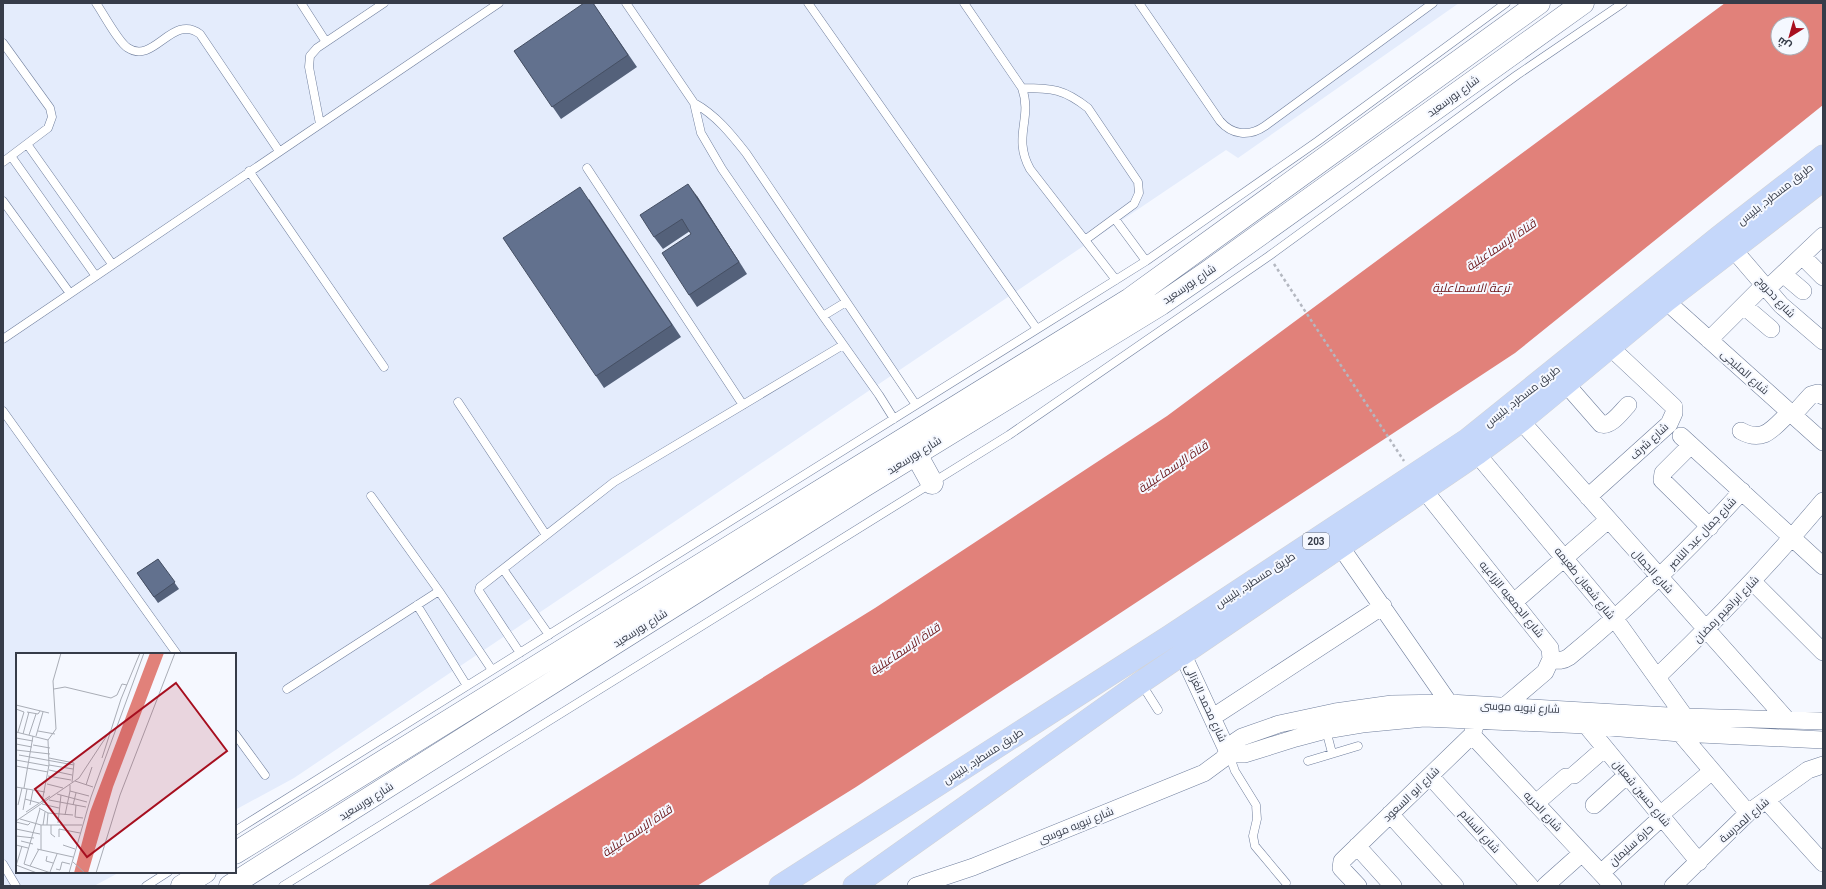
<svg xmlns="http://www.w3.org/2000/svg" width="1826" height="889" viewBox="0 0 1826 889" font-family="Roboto,Cairo,sans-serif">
<rect width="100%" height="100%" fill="#f5f8ff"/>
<path fill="#e4ecfc" d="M3 3H1459L1238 158 1226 150 294 778 235 810V654H17V872H120L94 886H3Z"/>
<path fill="#e1817a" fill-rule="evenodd" d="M1725 3H1823V105L1515 353 856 787 697 886H427L875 608 1167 416ZM1778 24H1802V48H1778Z"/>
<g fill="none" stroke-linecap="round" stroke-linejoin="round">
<g stroke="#707f9d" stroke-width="9">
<path id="service" d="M96 3C103 13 119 43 128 48 154 65 172 13 200 34L279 151
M301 3 326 42
M626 3 694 103 701 133 722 169 823 316 879 395 894 419
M808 3 1037 329
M964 3 1022 88C1033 119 1012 136 1030 169L1116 280
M1139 3 1220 121C1232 135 1249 137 1265 126L1433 3
M3 43 50 108 52 117 48 128 3 162
M1022 88C1052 88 1064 89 1088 108L1138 182 1139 193 1134 204 1085 240
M694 103C716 115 731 134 746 153L916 405
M320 124 309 67 310 56 317 48 384 3
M27 144 112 264
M11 156 95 275
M587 168 743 405
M249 171 384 367
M3 201 69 292
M1115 219 1146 261
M823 316 846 302
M3 339 499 3
M458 402 546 535
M3 411 177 654
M371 496 439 591 492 670
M503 569 549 635
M417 605 467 686
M520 653 479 591 480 587 614 482 843 345
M1141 683 1158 710
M287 689 439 591
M1326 730 1332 753
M235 734 265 775
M1228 752 1235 771 1256 805 1257 819 1253 836 1255 846 1286 883
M1308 761 1358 746
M235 831 1146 261 1318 141 1506 3
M3 864 16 886
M146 886 168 872
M283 886 1009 435 1269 256 1517 75 1623 3"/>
</g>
<g stroke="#707f9d" stroke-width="18">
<path id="minor" d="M1733 249 1781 305 1823 341
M1802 256 1823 277
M1783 274 1803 291
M1767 289 1823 236
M1666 301 1823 442
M1744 306 1771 329
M1709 340 1764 285
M1566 384 1601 424C1611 427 1621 412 1628 405
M1793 415 1811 395 1818 393 1823 396
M1521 421 1787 720
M1741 431C1764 444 1774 427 1790 412
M1681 436 1823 566
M1691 445 1663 473 1662 480 1710 527
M1477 454 1615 619 1685 717
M1424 490 1550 648 1551 659 1545 672 1505 706
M1588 497 1669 424 1674 413V407L1610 347
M1340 546 1449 703
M1753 582 1823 652
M1514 602 1608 520
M1183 655 1228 752
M1551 659C1559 661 1563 661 1569 657 1631 606 1688 551 1742 491
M1657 677C1716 621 1771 563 1823 501
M1213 717 1383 606
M1586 725 1699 862
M1680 733 1748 813
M1472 735 1613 886
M1228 752 1237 754H1245L1296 738 1326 730 1362 724 1424 718 1586 725 1680 733 1823 740
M1574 775 1605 748
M1430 776 1530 886
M1766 800 1823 863
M1536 803 1566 777
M1594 805 1627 775
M1390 814 1455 886
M1660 815 1712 771
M1357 846 1393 886
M1601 873 1662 817
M916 886 973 867 1204 773 1223 759 1236 741 1242 737 1279 724 1335 712 1392 704 1449 703 1685 717 1823 721
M1358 886 1341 868 1342 861 1472 735 1477 720
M1545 886 1582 853
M1673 886 1748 813 1808 770 1823 765"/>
</g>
<g stroke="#707f9d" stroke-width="23">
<path id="secondary" d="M916 454 932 483
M235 853 1130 299 1539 3
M182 886 205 872
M230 886 864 486 1161 304 1209 271 1583 3"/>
</g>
<g stroke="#d3d4d7" stroke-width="23">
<path id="primary" d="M780 886 1170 636 1468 439 1720 236 1823 156
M854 886 1140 683 1477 454 1521 421 1666 301 1823 180"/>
</g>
<path stroke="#b4b8c1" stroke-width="2.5" stroke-dasharray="3 3" stroke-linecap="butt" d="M1274 264 1404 461"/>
<use href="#service" stroke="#fff" stroke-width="8"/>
<use href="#minor" stroke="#fff" stroke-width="17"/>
<use href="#secondary" stroke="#fff" stroke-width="22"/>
<use href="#primary" stroke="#c5d7fa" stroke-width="22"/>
</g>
<path fill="#54617a" d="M593 3 637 67 561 119 514 51Z
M697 196 747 274 697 307 689 295 691 234 690 231 663 249 654 237Z
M589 199 681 337 604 388 596 376Z
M158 559 179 589 158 603 137 573Z"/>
<path fill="#454f63" d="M688 184 697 196 747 274 739 262Z"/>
<path fill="#62718e" stroke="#454f63" d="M584 3H593L628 55 552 107 514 51Z
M688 184 739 262 689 295 662 253 691 234 682 219 654 237 640 215Z
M580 187 672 325 596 376 503 238Z
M158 559 175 582 154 597 137 573Z"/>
<g text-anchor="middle" stroke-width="4" stroke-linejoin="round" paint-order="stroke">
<rect fill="#f5f8ff" stroke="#6f7480" stroke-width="1" x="1303" y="533" width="26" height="16" rx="3"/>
<g font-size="10" font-weight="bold" fill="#363c49">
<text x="1316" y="545">203</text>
</g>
<g font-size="11" fill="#363c49" stroke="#f5f8ff">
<text transform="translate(1453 96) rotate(-36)" y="4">شارع بورسعيد</text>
<text transform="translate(1775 194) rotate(-38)" y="4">طريق مسطرد, بلبيس</text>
<text transform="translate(1189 284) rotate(-34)" y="4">شارع بورسعيد</text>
<text transform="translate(1776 297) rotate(47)" y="4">شارع دحروج</text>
<text transform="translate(1745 372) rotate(42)" y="4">شارع المليجى</text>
<text transform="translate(1522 396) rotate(-38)" y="4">طريق مسطرد, بلبيس</text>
<text transform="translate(1649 441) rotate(-43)" y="4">شارع شرف</text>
<text transform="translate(914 455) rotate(-32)" y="4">شارع بورسعيد</text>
<text transform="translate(1702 533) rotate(-47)" y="4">شارع جمال عبد الناصر</text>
<text transform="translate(1653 571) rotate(48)" y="4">شارع الجمال</text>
<text transform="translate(1255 580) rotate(-33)" y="4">طريق مسطرد, بلبيس</text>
<text transform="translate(1585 583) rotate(51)" y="4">شارع شعبان طعيمه</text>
<text transform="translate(1512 599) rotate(51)" y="4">شارع الجمعيه الزراعيه</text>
<text transform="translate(1726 609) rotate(-46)" y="4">شارع ابراهيم رمضان</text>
<text transform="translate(640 628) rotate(-32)" y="4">شارع بورسعيد</text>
<text transform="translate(1206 703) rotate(65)" y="4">شارع محمد الغزالى</text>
<text transform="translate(1520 707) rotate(3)" y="4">شارع نبويه موسى</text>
<text transform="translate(983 756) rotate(-33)" y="4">طريق مسطرد, بلبيس</text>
<text transform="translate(1642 793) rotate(50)" y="4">شارع حسين شعبان</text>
<text transform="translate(1411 794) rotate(-44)" y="4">شارع ابو السعود</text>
<text transform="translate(366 801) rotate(-32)" y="4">شارع بورسعيد</text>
<text transform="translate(1543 811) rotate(47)" y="4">شارع الحريه</text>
<text transform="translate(1744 820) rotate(-41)" y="4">شارع المدرسة</text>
<text transform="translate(1076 825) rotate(-22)" y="4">شارع نبويه موسى</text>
<text transform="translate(1480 831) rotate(48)" y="4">شارع السلام</text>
<text transform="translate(1631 845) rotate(-42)" y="4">حارة سليمان</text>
</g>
<g font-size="12" font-style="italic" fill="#6c1619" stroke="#f5f8ff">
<text transform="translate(1501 245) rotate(-34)" y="4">قناة الإسماعيلية</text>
<text x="1471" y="292">ترعة الاسماعلية</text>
<text transform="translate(1173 467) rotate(-34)" y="4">قناة الإسماعيلية</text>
<text transform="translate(905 649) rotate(-34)" y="4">قناة الإسماعيلية</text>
<text transform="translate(637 831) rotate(-34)" y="4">قناة الإسماعيلية</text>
</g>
</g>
<g transform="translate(16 653)">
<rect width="220" height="220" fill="#f5f8ff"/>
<path d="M134 0H148L97 134 72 220H58L74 159Z" fill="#e1817a"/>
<path fill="none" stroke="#a9adb6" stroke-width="1" d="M38 36 49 34 95 45 101 42 106 31 111 32M0 52 33 60M0 56 8 59 2 79M11 59 22 61 24 58M22 78 39 81M0 79 32 87M7 81 13 59M13 82 20 61M20 83 27 59M0 85 17 88M32 87 40 76 37 28 45 0M0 91 16 94M17 92 34 95M0 97 34 101M3 102 58 112M33 105 58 110 56 129M86 105 105 46 124 0M0 107 33 113M33 112 57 116M0 113 32 119M33 117 56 122M32 123 55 127M59 128 77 134M31 131 47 135M54 132V138L73 143M70 132 76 114M0 134 29 139M8 135 17 83M41 141 71 149M9 146 23 150M33 147 70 154M26 149 33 112 32 87M26 151 43 155M2 152 6 135M14 152 17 137M57 152 60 140M60 152 59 164 67 165M23 155 32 160 57 162M24 156 8 211 35 220M7 157 11 136M10 159 34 143M49 162 54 138M4 166 25 172H66M0 168 63 125 94 78M0 169 12 172 14 170M42 170 45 142M27 172 29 159M31 172 32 160M35 172V181L39 184M0 176 24 181M0 183 18 185M43 184V176L64 180M5 188 17 191M0 192 12 195M47 192 59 196M21 196 57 204M25 197V172M31 203 30 208 37 210M57 209 69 220M0 212 21 220M0 213 6 193M14 213 23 196M40 216 44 217 46 209 54 211M34 219 41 201M53 220 75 144 128 0M80 220 104 142 159 0"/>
<path fill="#a70f1f" fill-opacity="0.15" stroke="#a70f1f" stroke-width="2" d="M160 30 211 98 71 204 19 136Z"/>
<rect width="220" height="220" fill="none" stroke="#363c49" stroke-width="2"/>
</g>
<rect width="1826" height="889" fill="none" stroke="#363c49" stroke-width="8"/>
<g transform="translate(1790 36) rotate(217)"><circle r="19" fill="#f5f8ff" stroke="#a9adb6"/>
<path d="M0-3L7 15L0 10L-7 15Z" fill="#a70f1f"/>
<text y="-6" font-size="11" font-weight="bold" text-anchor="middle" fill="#363c49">ش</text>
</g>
</svg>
